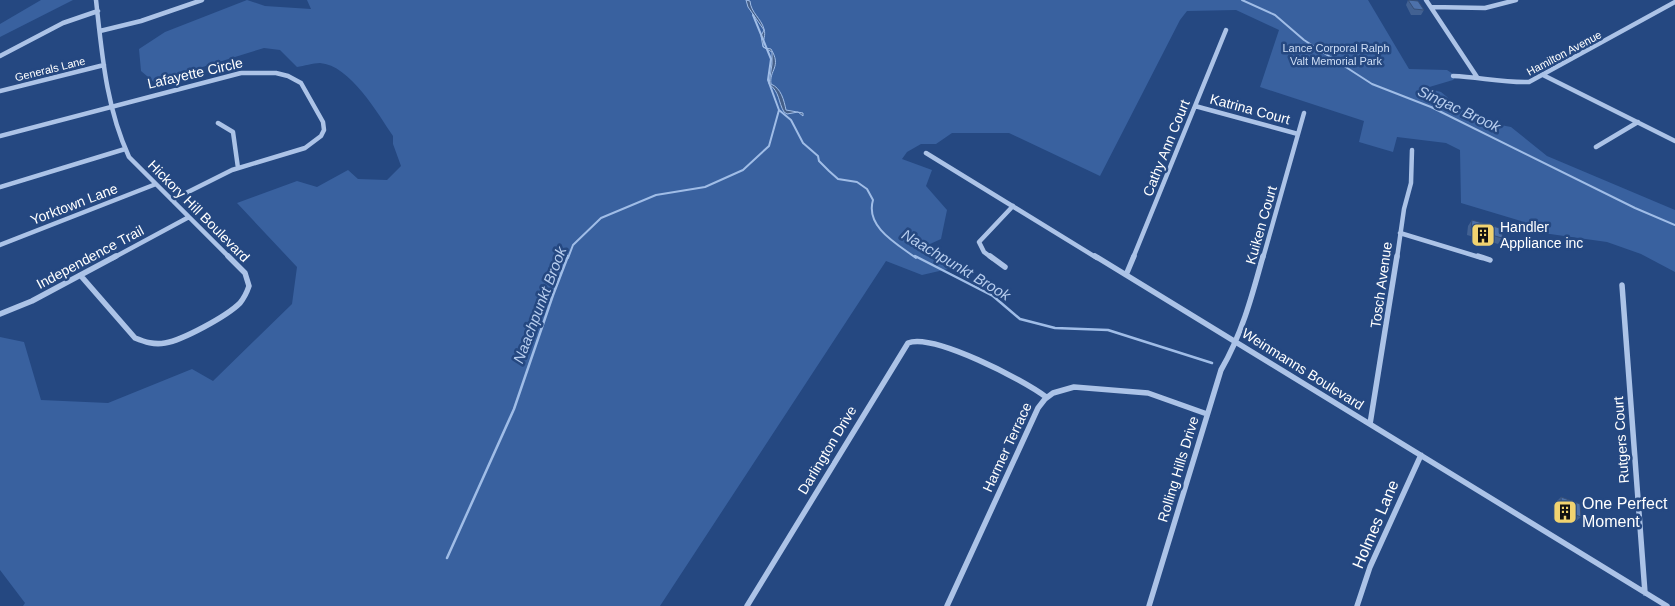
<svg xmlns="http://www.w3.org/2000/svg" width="1675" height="606" viewBox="0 0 1675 606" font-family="Arial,sans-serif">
<rect width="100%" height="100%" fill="#254881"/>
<path fill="#39619f" d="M41 0H73L0 37V24Z
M247 0 265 6 311 9 307 0H1368L1409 69 1447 70 1456 76 1453 80 1426 88 1441 92 1475 120 1511 127 1547 156 1675 210V272L1641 254 1607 242 1543 233 1521 221 1461 203 1460 150 1446 143 1397 137 1393 152 1359 142 1364 121 1260 87 1279 30 1236 10 1187 11 1180 20 1100 176 1009 133H952L936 144H921L907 152 902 159 932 170 926 186 947 210 941 239 919 249 948 269 922 275 886 261 660 606H23L25 603 0 570V337L24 342 41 400 108 403 192 369 213 381 292 304 297 267 237 203 297 181 317 187 348 170 358 179 387 180 401 166 393 144V136C378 114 350 65 320 63 313 63 304 66 297 67L280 50 264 48 154 82 141 71 139 49 165 32Z"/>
<path fill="#455f88" stroke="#a0bde7" d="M746 0 750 1C751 13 761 18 764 29 766 35 763 40 763 46L765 48 771 49C782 67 769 70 771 84 781 88 784 100 786 110L803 113V116L798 112 787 114 784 112C778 102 780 92 769 84L772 64V52L763 47 761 36 764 30 748 7Z"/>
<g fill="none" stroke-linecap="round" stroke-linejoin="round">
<path stroke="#a0bde7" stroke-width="2" d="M1242 0 1275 15 1304 40 1372 84 1431 107 1635 208 1675 225
M779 110 791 120 803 143 818 156 819 161 829 171 838 179 857 182 867 189 873 200C865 227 897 244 916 258
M568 258 573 245 601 218 656 195 705 187 743 170 769 146 779 110 768 80 771 59 753 15"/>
<path stroke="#a0bde7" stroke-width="2.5" d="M915 256 993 296 1020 319 1055 328 1108 330 1212 363
M447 558 514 409 553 295 568 256"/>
<path stroke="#acc3e7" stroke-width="4.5" d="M96 0C102 54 106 107 129 157L230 258
M1426 0 1477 77
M1431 7 1485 8 1516 0
M100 31 141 21 202 0
M0 56 63 23 98 11
M1543 75 1675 141
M1453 76C1479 77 1503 83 1529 82L1675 2
M0 91 104 65
M1195 106 1298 134
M218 123 233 132 238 168
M0 136 241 73H276L288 76 301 83 323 122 324 130 321 136 305 148 232 170 172 200
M1596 147 1638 122
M926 153 1097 258
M0 187 125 149
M1400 233 1482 258
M0 245 156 184
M113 258 189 217
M992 258 984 252 979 242 1013 206
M1133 258 1226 30
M1263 258 1304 113
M1397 258 1404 209 1411 183 1412 150"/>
<path stroke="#acc3e7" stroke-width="5.5" d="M990 256 1005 267
M1095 256 1667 606
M1478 256 1490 260
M1126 275 1134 256
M81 276 135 338C145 342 154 345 165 343 183 340 227 316 240 303 244 298 247 292 249 286L245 273 228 256
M1622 285 1645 593
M0 314 32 301 116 256
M1370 424 1397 256
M747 606 908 343C933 333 1024 380 1046 397
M947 606 1038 408 1045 399 1053 393 1074 387 1148 393 1207 414
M1149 606 1221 370C1242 334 1252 296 1263 256
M1357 606 1370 567 1421 455"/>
</g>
<path fill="#426192" d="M1408 0 1424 10 1421 15H1411L1406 5Z
M1472 220 1502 238 1498 244 1467 235 1468 226Z
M1561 497 1581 517 1575 522 1556 515V502Z"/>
<path fill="#4d71aa" stroke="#364f77" d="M1408 0 1418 1 1424 10 1414 9Z
M1472 220 1503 229 1502 238 1471 229Z
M1561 497 1580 504 1581 517 1562 510Z"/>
<defs>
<g id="building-square" transform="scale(1.25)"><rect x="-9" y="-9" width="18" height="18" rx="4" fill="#f1d370" stroke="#254881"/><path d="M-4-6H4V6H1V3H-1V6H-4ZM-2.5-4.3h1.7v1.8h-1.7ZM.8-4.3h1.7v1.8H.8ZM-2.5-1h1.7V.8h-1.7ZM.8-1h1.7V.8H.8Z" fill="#111"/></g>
</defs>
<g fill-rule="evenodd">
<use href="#building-square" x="1483" y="235"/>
<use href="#building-square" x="1565" y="512"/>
</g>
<g text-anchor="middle" stroke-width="5" stroke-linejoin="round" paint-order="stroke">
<g font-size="11" fill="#cfdef5" stroke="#254881">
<text x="1336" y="52">Lance Corporal Ralph<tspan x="1336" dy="13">Valt Memorial Park</tspan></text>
</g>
<g font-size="11" fill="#fff" stroke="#254881">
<text transform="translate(1564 53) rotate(-28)" y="4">Hamilton Avenue</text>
<text transform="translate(50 69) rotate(-14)" y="4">Generals Lane</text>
</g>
<g font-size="14" fill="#fff" stroke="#254881">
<text transform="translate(195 73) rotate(-13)" y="5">Lafayette Circle</text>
<text transform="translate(1250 109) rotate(15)" y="5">Katrina Court</text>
<text transform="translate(1166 148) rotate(-68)" y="5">Cathy Ann Court</text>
<text transform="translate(74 204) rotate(-21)" y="5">Yorktown Lane</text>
<text transform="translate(199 211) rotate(45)" y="5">Hickory Hill Boulevard</text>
<text transform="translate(1261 225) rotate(-74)" y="5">Kuiken Court</text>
<text transform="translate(90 257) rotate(-28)" y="5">Independence Trail</text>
<text transform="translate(1381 285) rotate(-82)" y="5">Tosch Avenue</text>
<text transform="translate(1303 369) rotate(32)" y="5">Weinmanns Boulevard</text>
<text transform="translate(1621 440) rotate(-94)" y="5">Rutgers Court</text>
<text transform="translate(1007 447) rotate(-65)" y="5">Harmer Terrace</text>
<text transform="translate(827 450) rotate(-59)" y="5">Darlington Drive</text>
<text transform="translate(1178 469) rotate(-73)" y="5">Rolling Hills Drive</text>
</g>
<g font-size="14" fill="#fff" stroke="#254881" text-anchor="start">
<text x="1500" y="232">Handler<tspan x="1500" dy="16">Appliance inc</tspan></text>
</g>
<g font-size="15" font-style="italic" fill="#b7cdee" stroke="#254881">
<text transform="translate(1459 109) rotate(25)" y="5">Singac Brook</text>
<text transform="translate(956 265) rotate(31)" y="5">Naachpunkt Brook</text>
<text transform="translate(540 305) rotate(-69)" y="5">Naachpunkt Brook</text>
</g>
<g font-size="16" fill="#fff" stroke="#254881" text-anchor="start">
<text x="1582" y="509">One Perfect<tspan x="1582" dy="18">Moment</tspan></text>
</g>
<g font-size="16" fill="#fff" stroke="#254881">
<text transform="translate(1375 524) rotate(-67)" y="6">Holmes Lane</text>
</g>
</g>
</svg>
